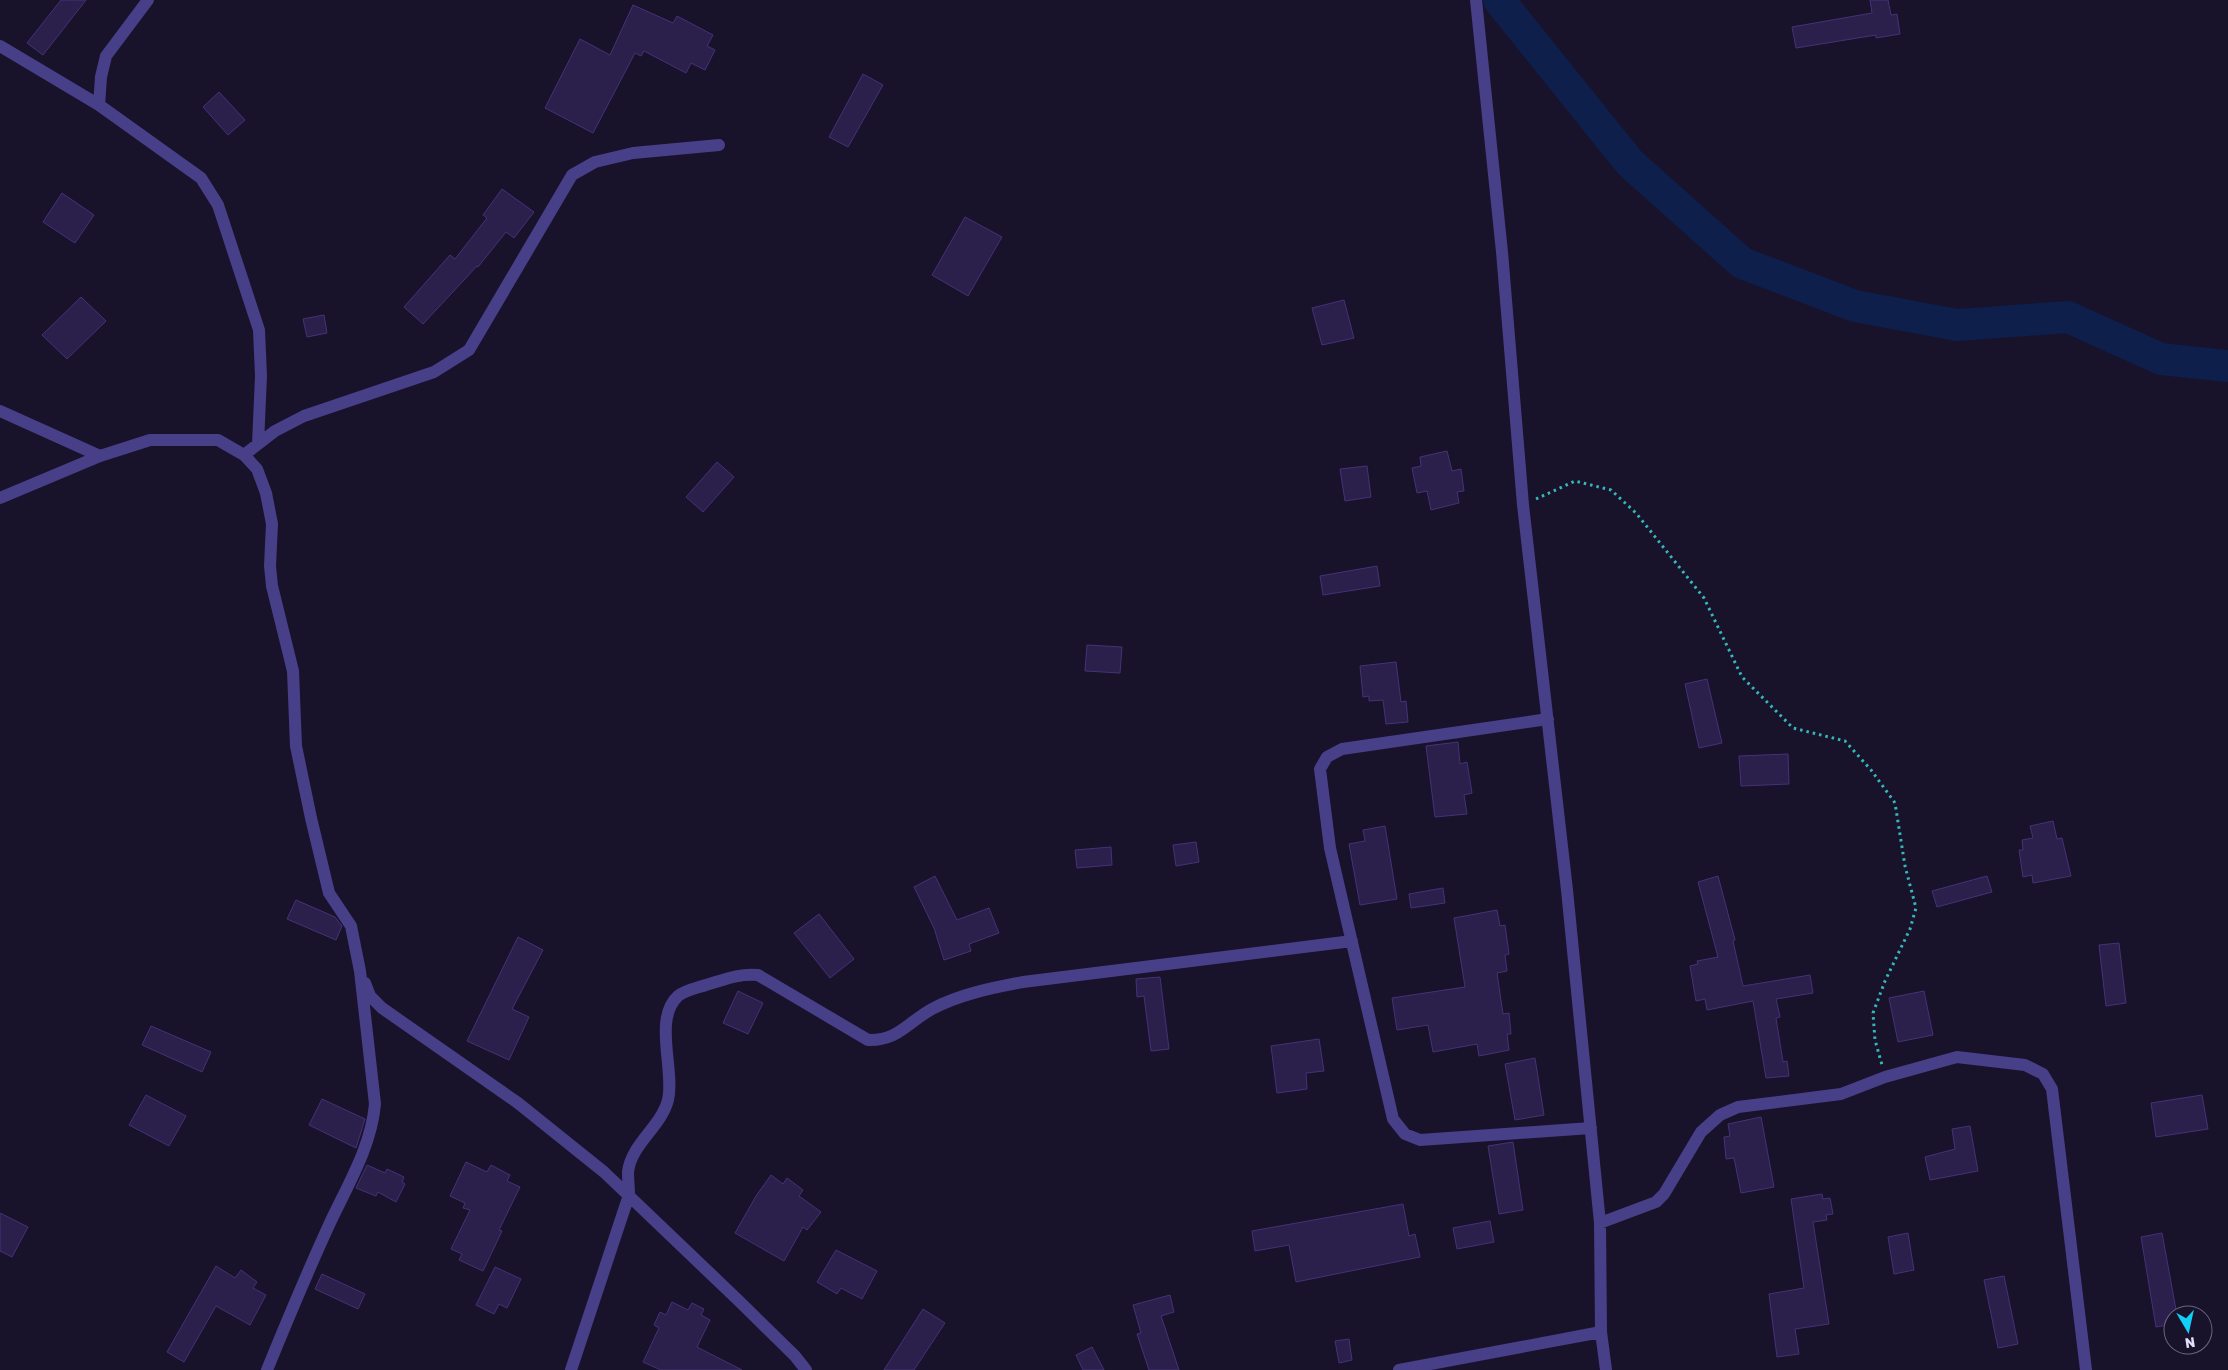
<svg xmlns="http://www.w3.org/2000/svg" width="2228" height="1370" viewBox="0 0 2228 1370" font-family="Rubik,sans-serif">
<rect width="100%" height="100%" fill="#19122b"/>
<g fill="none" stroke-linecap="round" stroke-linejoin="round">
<path stroke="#0d1f4a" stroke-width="32" d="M1499 0 1630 163 1742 263 1855 306 1957 325 2068 317 2161 359 2228 366"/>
</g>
<path fill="#2b1f4c" stroke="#453277" d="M61 0H86L43 55 27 43Z
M1870 0H1888L1891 15 1897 14 1900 34 1876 38V35L1796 48 1792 27 1872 13Z
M633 5 673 23 677 16 713 35 707 46 715 50 705 70 691 63 686 73 644 51 641 56 635 53 593 133 545 108 580 39 610 55Z
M863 74 883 85 848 147 829 137Z
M219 92 245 120 228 135 203 107Z
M502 189 534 212 514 238 506 232 478 267 477 266 423 324 404 307 450 255 455 259 487 218 483 215Z
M62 193 94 215 75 243 43 222Z
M965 217 1002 237 968 296 932 275Z
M81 297 106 321 67 359 42 335Z
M1344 300 1354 338 1322 345 1312 308Z
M324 315 327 333 307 337 303 319Z
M1447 451 1452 471 1461 469 1464 491 1457 492 1459 503 1431 510 1427 491 1417 493 1412 468 1421 466 1420 457Z
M717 462 734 477 703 512 686 497Z
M1367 466 1371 497 1345 501 1340 469Z
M1377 566 1380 586 1323 595 1320 576Z
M1087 645 1122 647 1120 673 1085 671Z
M1396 662 1401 702 1406 701 1408 722 1386 724 1383 700 1369 701V696L1363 697 1360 666Z
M1707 679 1722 743 1699 748 1685 684Z
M1458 742 1460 764 1467 762 1472 793 1464 795 1467 814 1435 817 1426 746Z
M1788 754 1789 784 1741 786 1739 756Z
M2053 821 2057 839 2062 838 2071 876 2033 883 2032 875 2023 877 2019 850H2023L2022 840 2033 838 2030 826Z
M1385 826 1397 899 1360 905 1349 844 1365 841 1363 830Z
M1196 842 1199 862 1176 866 1173 845Z
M1111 847 1112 865 1077 868 1075 850Z
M935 876 957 920 989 908 999 933 969 944 971 951 944 960 934 928 914 887Z
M1718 876 1735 940 1733 941 1743 986 1810 975 1813 993 1776 999 1780 1017 1776 1018 1783 1062 1787 1061 1789 1076 1766 1078 1753 1001 1707 1010 1705 999 1696 1001 1690 966 1698 964 1697 961 1718 957 1698 882Z
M1987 876 1992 892 1937 907 1932 891Z
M1443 888 1445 903 1411 908 1409 894Z
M296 900 335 917 342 926 336 940 287 919Z
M1497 910 1500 926 1505 925 1509 954 1505 955 1507 971 1497 973 1503 1014 1509 1013 1511 1034H1507L1509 1050 1479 1056 1477 1044 1433 1052 1428 1025 1397 1030 1392 998 1465 987 1454 918Z
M819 914 854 959 830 978 794 933Z
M518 937 543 950 512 1009 529 1017 509 1060 467 1041Z
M2119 943 2126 1003 2106 1006 2099 945Z
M1160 977 1169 1049 1151 1051 1144 996 1137 997 1136 979Z
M738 991 763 1003 748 1034 723 1023Z
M1924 991 1933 1035 1898 1042 1889 998Z
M151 1026 211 1052 202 1072 142 1045Z
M1319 1039 1324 1071 1306 1073 1307 1089 1277 1093 1271 1046Z
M1535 1058 1544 1115 1515 1120 1505 1064Z
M146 1095 186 1116 169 1146 129 1125Z
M2202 1095 2208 1129 2156 1137 2151 1103Z
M322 1099 365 1119 356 1148 309 1125Z
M1761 1117 1774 1187 1741 1193 1734 1158 1726 1159 1724 1137 1730 1136 1728 1124Z
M1970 1126 1978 1171 1930 1180 1925 1157 1955 1149 1952 1129Z
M1513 1142 1523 1210 1499 1214 1488 1146Z
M466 1162 487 1172 491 1165 510 1175 507 1181 520 1187 499 1230 502 1231 483 1271 459 1260 462 1254 451 1249 470 1210 463 1208 465 1203 450 1196Z
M367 1165 385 1173 387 1169 404 1177 402 1182 405 1184 396 1202 378 1192 376 1196 356 1188Z
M771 1175 783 1184 787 1178 803 1190 799 1196 821 1212 807 1230 803 1227 784 1261 735 1233 756 1196Z
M1822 1194 1823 1199 1830 1198 1833 1214 1826 1215 1827 1220 1813 1222 1829 1324 1795 1329 1799 1354 1777 1357 1769 1294 1804 1288 1791 1199Z
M1403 1204 1409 1236 1415 1234 1420 1257 1296 1282 1289 1245 1255 1251 1252 1231Z
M0 1213 28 1227 12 1257 0 1251Z
M1490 1221 1494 1242 1457 1249 1453 1228Z
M1908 1233 1914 1270 1894 1274 1888 1237Z
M2162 1233 2177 1315H2173V1324L2156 1327 2141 1237Z
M836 1250 877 1271 862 1299 841 1288 837 1294 817 1282Z
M216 1266 235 1278 241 1270 257 1282 253 1288 266 1295 250 1325 216 1306 184 1362 167 1352Z
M495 1267 521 1279 507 1308 499 1304 494 1314 476 1305Z
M322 1274 365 1294 358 1309 315 1289Z
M2004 1276 2018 1344 1998 1348 1984 1280Z
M1170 1295 1174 1312 1161 1316 1179 1370H1149L1137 1334 1141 1333 1133 1305Z
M672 1302 688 1310 692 1303 704 1309 701 1315 710 1320 697 1347 742 1370H661L643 1362 659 1328 654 1325 660 1312 666 1315Z
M923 1309 945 1323 914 1370H884Z
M1349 1339 1352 1360 1339 1363 1335 1341Z
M1092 1347 1104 1370H1083L1076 1355Z"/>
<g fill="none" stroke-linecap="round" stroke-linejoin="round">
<path stroke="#35b8ba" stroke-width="3" stroke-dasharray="2.5 4" stroke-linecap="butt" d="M1536 499 1575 481 1611 490 1636 513 1704 598 1742 677 1793 728 1845 741 1871 770 1895 803 1905 866 1916 908 1910 929 1885 981 1873 1013 1875 1040 1882 1065"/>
<path stroke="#483f89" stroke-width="12" d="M1476 0 1502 252 1523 505 1567 890 1600 1223 1601 1332 1606 1370
M0 46 99 105 201 178 218 205 259 330 261 376 258 444
M99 105 101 77 106 56 148 0
M0 411 100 456
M244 455 275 431 304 416 434 372 469 350 572 175 595 162 633 153 719 145
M0 498 100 456 150 440H218L244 455 257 469 266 493 272 524 270 566 272 586 293 671 296 746 311 818 329 893 351 926 360 971 375 1104C371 1148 347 1186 329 1225 307 1273 287 1321 267 1370
M1548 719 1342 749 1327 757 1320 769 1330 848 1393 1119 1405 1134 1420 1140 1591 1128
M365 983 370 996 382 1008 518 1103 604 1172 739 1301 795 1356 806 1370
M1600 1223 1656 1202 1664 1194 1701 1132 1720 1115 1738 1107 1841 1094 1885 1077 1957 1057 2025 1065 2043 1074 2052 1089 2086 1370
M571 1370 629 1195C629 1188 628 1180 628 1172 631 1144 661 1127 668 1100 675 1070 653 1019 678 996 686 990 697 988 706 985 723 980 739 973 758 975L868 1040C898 1041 908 1022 932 1009 960 994 992 988 1023 982L1352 941
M1399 1370 1601 1332"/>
</g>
<g transform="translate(2188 1330) rotate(171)"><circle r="24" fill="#19122b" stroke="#6a647f"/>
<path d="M0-4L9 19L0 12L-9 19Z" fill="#11cff7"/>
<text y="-8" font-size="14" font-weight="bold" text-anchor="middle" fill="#e4defe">N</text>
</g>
</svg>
